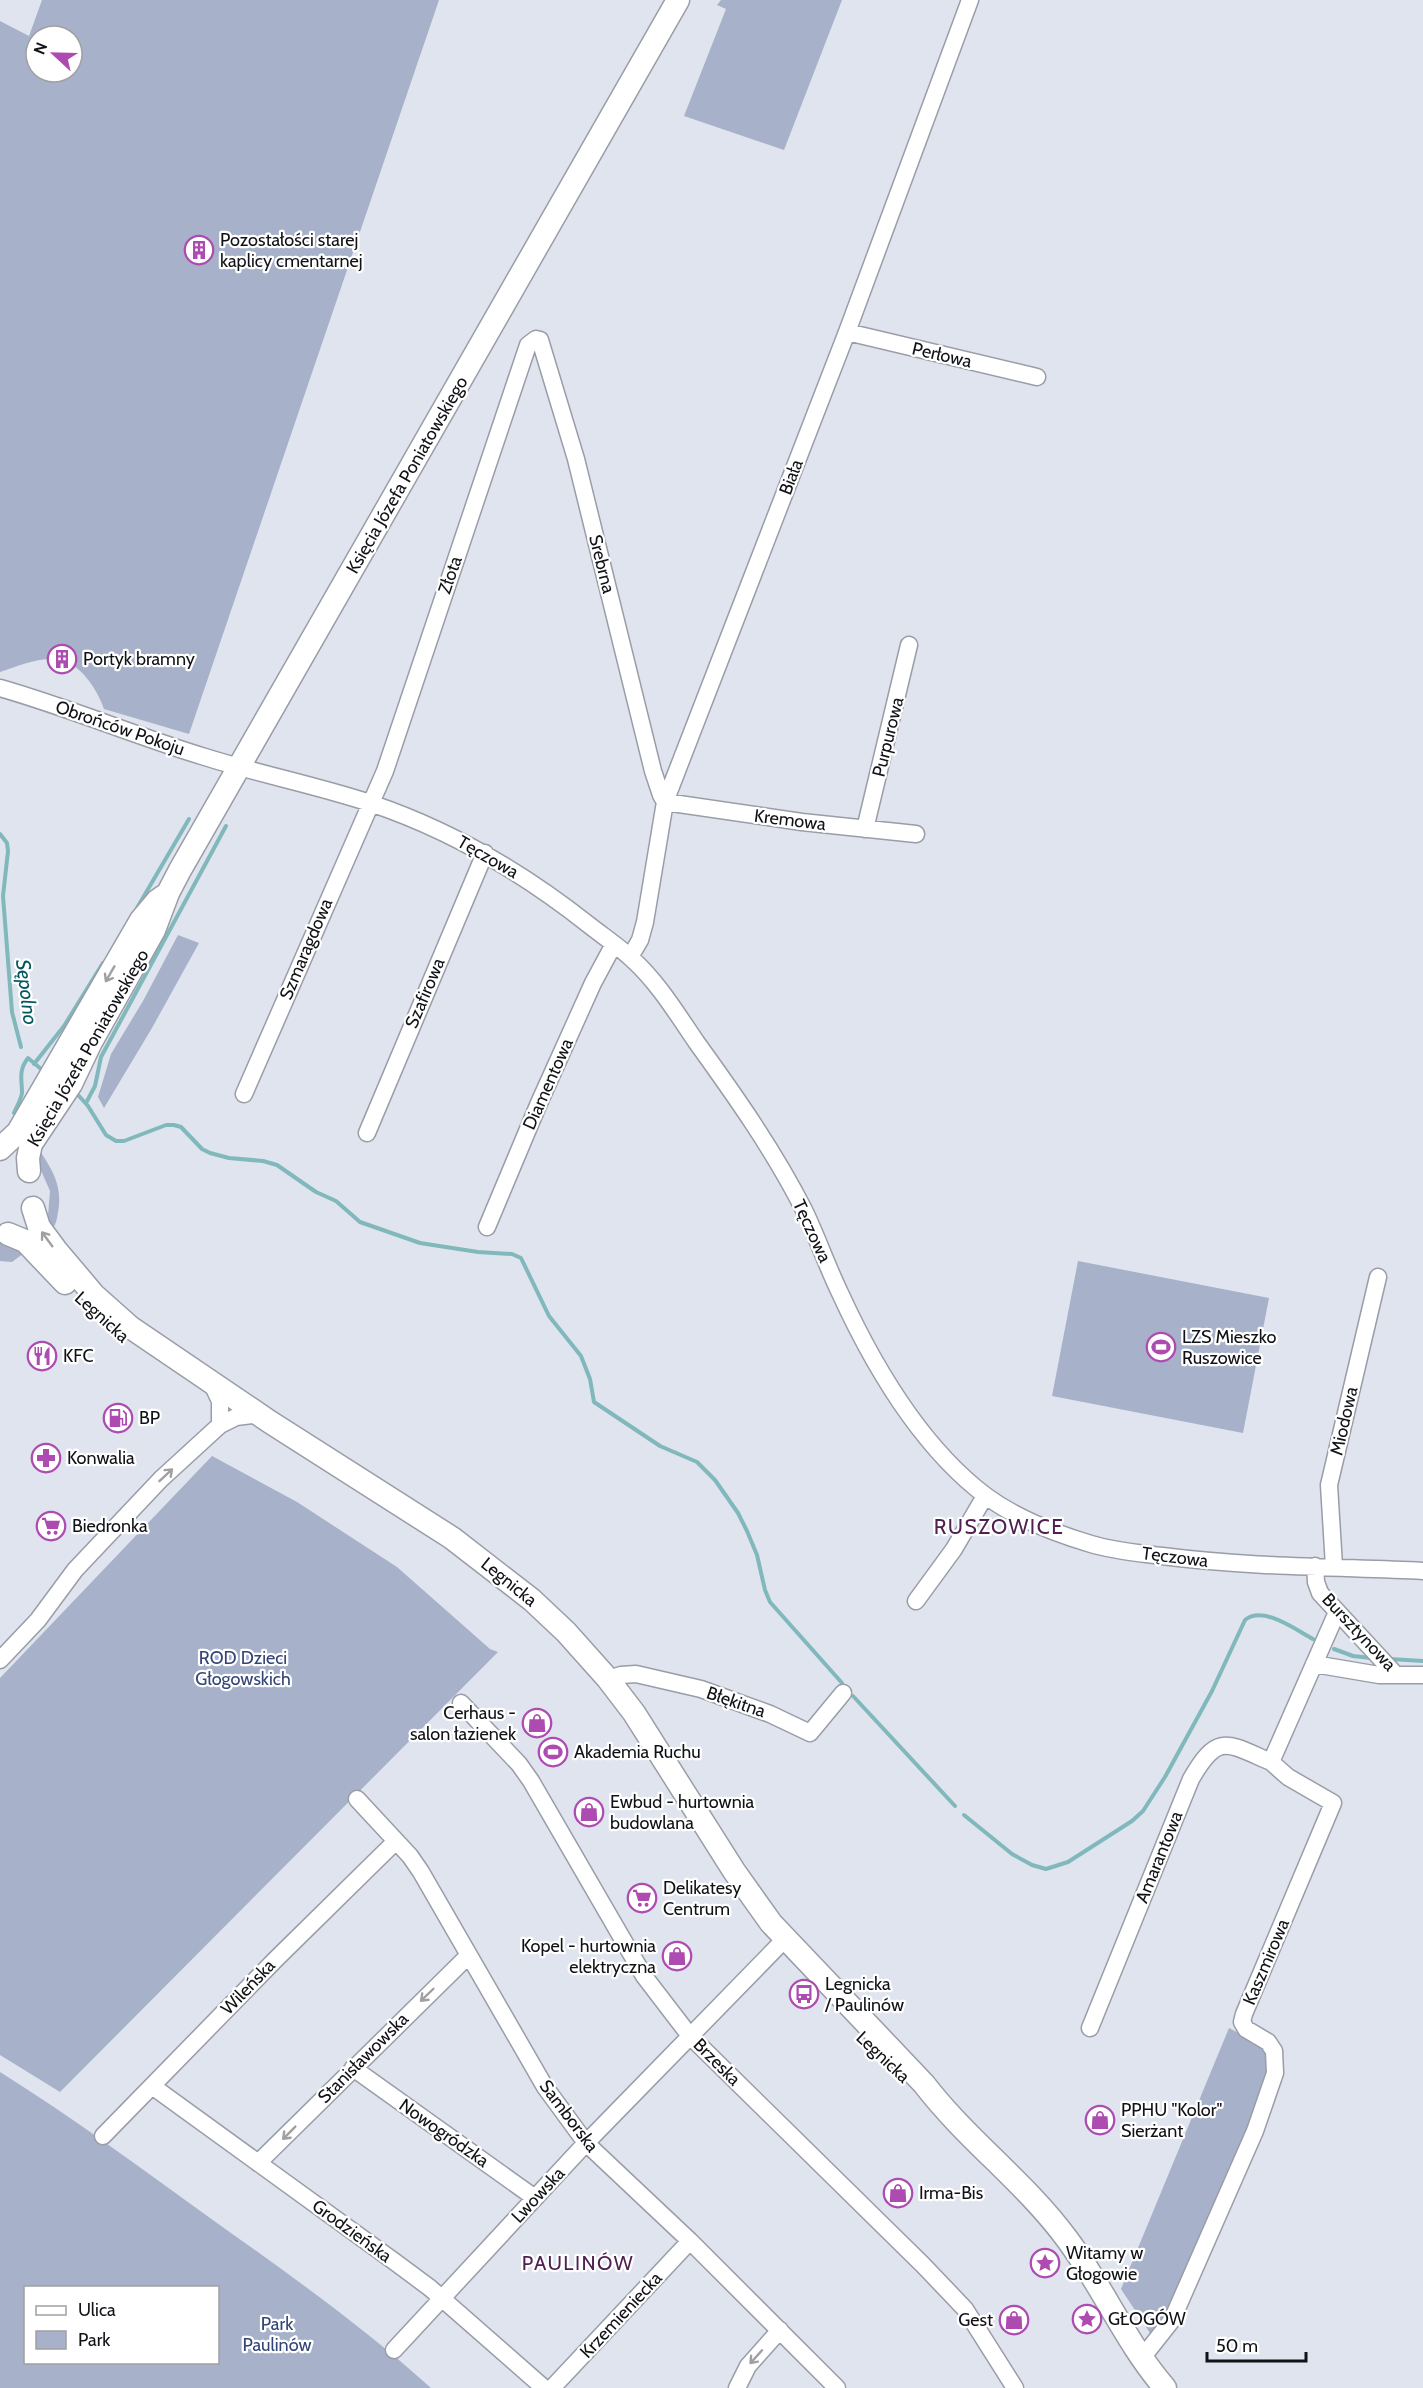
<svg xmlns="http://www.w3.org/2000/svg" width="1423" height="2388" viewBox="0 0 1423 2388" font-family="Cabin,sans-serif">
<rect width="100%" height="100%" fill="#dfe4ee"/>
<path fill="#a7b1ca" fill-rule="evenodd" d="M42 0H439L189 734 104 709C98 691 82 665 61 660 41 656 19 666 0 672V21L29 36ZM36 36H72V72H36Z
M721 0H842L784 150 684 116 726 9 717 5Z
M178 935 199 943 152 1028 104 1108 98 1097 111 1054 143 1001Z
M38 1148C52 1169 63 1186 58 1212 57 1219 56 1224 52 1230L48 1216 50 1191 39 1166Z
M5 1243 28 1250 12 1262 0 1261V1244Z
M1078 1261 1269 1298 1243 1433 1052 1396Z
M212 1456 297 1502 397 1567 490 1649 498 1652 60 2092 0 2055V1678Z
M1229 2028 1261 2045 1267 2053V2077L1219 2198 1171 2305 1150 2333 1121 2289Z
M0 2072C72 2117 141 2168 210 2218 286 2272 361 2325 431 2388H0ZM26 2288H218V2362H26Z"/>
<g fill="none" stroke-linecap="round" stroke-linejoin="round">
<path stroke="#81b8bc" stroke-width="4" d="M0 834 7 843 8 851 3 896 12 1012 21 1047
M137 908 189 819
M34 1064 64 1026 103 963
M79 1096 88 1106 106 1135 116 1141H124L166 1125H174L181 1127 202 1149 210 1153 229 1158 263 1161 277 1165 316 1192 336 1201 360 1222 420 1243 478 1252 512 1254 521 1258 549 1316 581 1356 590 1379 594 1402 660 1446 697 1462 715 1480 738 1513 747 1531 757 1555 765 1590 770 1602 842 1683
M86 1103 95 1086 101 1057 226 826
M14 1113C17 1106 21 1100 22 1093 22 1079 18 1071 28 1058L41 1069
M1334 1649 1353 1656 1371 1658
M1390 1659 1423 1661
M853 1696 955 1806
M964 1815 1012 1854 1032 1865 1046 1869 1068 1862 1132 1821 1143 1811 1165 1777 1212 1691 1245 1620C1263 1605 1296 1630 1313 1639"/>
<g stroke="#999da7" stroke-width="19">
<path id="minor" d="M847 332 1037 377
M0 688C70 708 136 736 205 757 259 774 315 785 370 803 451 830 522 872 589 925 603 936 618 946 631 958 658 982 677 1014 697 1043 736 1097 774 1151 804 1210 817 1237 827 1266 840 1293 873 1365 921 1447 986 1496 1017 1519 1054 1533 1091 1544 1114 1551 1139 1553 1162 1556 1249 1567 1336 1567 1423 1571
M865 829 909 645
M630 957 640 940 645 922 665 802 847 332 970 0
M244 1094 385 771 528 345 536 339 540 340 576 459 653 771 661 795 665 802 802 822 916 834
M367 1133 485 853
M487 1227 539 1103 593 983 614 944
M212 1384 220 1401V1425
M1315 1566 1316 1582 1320 1593 1395 1674
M1334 1566 1329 1485 1378 1277
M916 1601 954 1549 985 1496
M0 1660 38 1620 75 1570 161 1479 220 1425 236 1417 252 1415
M1314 1664 1379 1675H1423
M608 1679 621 1675 636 1674 701 1689 770 1714 810 1733 843 1693
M461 1703 519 1764 531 1781 644 1976 690 2036 923 2265 965 2309 1015 2388
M357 1799 410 1856 421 1872 545 2087 586 2143 690 2241 837 2388
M1090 2028 1191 1779C1218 1732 1227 1743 1271 1762
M353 2068 535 2198
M152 2086 395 2262 430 2288 544 2388
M103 2136 275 1960 396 1841
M258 2163 469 1955
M394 2350 586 2143 785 1939
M1142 2358 1172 2320 1255 2131 1275 2073 1274 2051 1268 2042 1246 2029 1242 2022 1244 2014 1333 1803 1288 1777 1271 1762 1337 1612
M552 2388 690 2241
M737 2388 748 2366 780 2330"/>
</g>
<g stroke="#999da7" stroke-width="25">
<path id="major" d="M0 1149 18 1132 141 920 157 901 164 896
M29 1171 28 1158 31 1144 71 1084 91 1042 154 930 168 893 180 870 678 0
M33 1208 39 1227 56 1250 94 1295 130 1327 270 1422 452 1538 532 1600 566 1632 608 1679 634 1713 734 1871 771 1923 924 2084C967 2140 1025 2182 1067 2239 1103 2287 1126 2343 1165 2388
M8 1234 25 1241 65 1283"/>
</g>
<use href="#minor" stroke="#fff" stroke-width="16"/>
<use href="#major" stroke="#fff" stroke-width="22"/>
</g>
<defs><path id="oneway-shaft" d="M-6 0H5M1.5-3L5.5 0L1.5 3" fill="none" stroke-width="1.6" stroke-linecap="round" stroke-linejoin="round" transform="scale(1.5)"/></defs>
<g stroke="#a0a0a2">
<use href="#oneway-shaft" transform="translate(110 974) rotate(120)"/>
<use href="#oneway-shaft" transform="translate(47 1239) rotate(-126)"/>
<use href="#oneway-shaft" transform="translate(166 1475) rotate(-43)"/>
<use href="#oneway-shaft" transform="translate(427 1995) rotate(136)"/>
<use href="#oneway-shaft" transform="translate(289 2133) rotate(135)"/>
<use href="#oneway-shaft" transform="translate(756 2357) rotate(132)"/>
</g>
<defs>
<g id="building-ring" transform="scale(1.5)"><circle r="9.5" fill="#fff" stroke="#ad4bb1" stroke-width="1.5"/><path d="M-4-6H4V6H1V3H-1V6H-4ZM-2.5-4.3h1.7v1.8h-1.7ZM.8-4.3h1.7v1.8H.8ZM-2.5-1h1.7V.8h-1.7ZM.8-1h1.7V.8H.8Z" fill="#ad4bb1"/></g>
<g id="stadium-ring" transform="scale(1.5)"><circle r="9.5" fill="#fff" stroke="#ad4bb1" stroke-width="1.5"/><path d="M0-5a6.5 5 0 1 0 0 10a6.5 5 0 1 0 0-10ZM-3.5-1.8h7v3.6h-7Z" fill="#ad4bb1"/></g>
<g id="restaurant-ring" transform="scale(1.5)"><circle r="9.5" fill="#fff" stroke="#ad4bb1" stroke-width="1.5"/><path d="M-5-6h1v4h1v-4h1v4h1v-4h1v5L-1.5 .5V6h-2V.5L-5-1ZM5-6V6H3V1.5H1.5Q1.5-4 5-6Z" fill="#ad4bb1"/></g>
<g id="fuel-ring" transform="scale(1.5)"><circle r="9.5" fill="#fff" stroke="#ad4bb1" stroke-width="1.5"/><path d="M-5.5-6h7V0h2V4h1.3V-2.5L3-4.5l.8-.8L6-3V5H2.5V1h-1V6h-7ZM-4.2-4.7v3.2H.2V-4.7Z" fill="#ad4bb1"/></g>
<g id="pharmacy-ring" transform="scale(1.5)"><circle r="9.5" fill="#fff" stroke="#ad4bb1" stroke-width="1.5"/><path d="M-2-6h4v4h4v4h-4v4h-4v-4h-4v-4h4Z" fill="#ad4bb1"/></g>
<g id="supermarket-ring" transform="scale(1.5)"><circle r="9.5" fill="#fff" stroke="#ad4bb1" stroke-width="1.5"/><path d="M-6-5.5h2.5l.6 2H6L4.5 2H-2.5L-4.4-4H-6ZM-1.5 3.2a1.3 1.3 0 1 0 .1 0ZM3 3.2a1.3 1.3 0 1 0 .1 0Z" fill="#ad4bb1"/></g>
<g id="shop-ring" transform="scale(1.5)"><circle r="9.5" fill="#fff" stroke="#ad4bb1" stroke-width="1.5"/><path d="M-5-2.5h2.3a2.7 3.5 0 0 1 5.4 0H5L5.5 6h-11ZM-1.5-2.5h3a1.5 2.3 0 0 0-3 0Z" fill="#ad4bb1"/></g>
<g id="bus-ring" transform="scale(1.5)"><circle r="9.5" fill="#fff" stroke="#ad4bb1" stroke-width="1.5"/><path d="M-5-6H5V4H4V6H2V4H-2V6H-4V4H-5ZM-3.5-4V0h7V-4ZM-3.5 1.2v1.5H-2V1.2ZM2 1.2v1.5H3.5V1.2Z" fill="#ad4bb1"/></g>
<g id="sight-ring" transform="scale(1.5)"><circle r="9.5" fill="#fff" stroke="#ad4bb1" stroke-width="1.5"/><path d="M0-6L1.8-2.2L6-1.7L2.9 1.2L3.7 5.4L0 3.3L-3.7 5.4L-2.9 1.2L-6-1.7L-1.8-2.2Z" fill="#ad4bb1"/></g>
</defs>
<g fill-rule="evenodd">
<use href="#building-ring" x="199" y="250"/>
<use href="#building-ring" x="62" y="659"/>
<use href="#stadium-ring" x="1161" y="1347"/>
<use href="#restaurant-ring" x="42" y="1356"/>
<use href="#fuel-ring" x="118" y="1418"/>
<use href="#pharmacy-ring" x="46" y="1458"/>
<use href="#supermarket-ring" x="51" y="1526"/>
<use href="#shop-ring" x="537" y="1723"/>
<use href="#stadium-ring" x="553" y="1752"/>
<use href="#shop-ring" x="589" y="1812"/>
<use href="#supermarket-ring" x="642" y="1898"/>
<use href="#shop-ring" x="677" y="1956"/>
<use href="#bus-ring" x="804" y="1994"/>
<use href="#shop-ring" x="1100" y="2120"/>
<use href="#shop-ring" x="898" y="2193"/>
<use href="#sight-ring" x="1045" y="2263"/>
<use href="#sight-ring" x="1087" y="2319"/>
<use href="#shop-ring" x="1014" y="2320"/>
</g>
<g text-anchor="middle" stroke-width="4.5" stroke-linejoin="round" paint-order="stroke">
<g font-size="18" fill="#111216" stroke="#fff" text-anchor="start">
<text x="220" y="246">Pozostałości starej<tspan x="220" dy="21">kaplicy cmentarnej</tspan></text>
<text x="83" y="665">Portyk bramny</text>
<text x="1182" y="1343">LZS Mieszko<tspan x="1182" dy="21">Ruszowice</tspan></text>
<text x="63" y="1362">KFC</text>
<text x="139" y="1424">BP</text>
<text x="67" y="1464">Konwalia</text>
<text x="72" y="1532">Biedronka</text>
<text x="516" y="1719" text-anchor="end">Cerhaus -<tspan x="516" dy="21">salon łazienek</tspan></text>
<text x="574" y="1758">Akademia Ruchu</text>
<text x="610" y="1808">Ewbud - hurtownia<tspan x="610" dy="21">budowlana</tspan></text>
<text x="663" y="1894">Delikatesy<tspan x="663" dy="21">Centrum</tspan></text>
<text x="656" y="1952" text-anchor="end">Kopel - hurtownia<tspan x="656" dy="21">elektryczna</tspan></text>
<text x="825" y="1990">Legnicka<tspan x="825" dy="21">/ Paulinów</tspan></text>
<text x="1121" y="2116">PPHU "Kolor"<tspan x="1121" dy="21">Sierżant</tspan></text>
<text x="919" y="2199">Irma-Bis</text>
<text x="1066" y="2259">Witamy w<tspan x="1066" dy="21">Głogowie</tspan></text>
<text x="1108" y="2325">GŁOGÓW</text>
<text x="993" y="2326" text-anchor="end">Gest</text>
</g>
<g font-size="18" fill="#111216" stroke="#fff">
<text transform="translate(942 355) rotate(13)" y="6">Perłowa</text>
<text transform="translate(407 475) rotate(-60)" y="6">Księcia Józefa Poniatowskiego</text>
<text transform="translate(791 477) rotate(-69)" y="6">Biała</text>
<text transform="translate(602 564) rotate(76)" y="6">Srebrna</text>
<text transform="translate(450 575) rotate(-71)" y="6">Złota</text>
<text transform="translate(120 728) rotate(19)" y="6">Obrońców Pokoju</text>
<text transform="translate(888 737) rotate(-76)" y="6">Purpurowa</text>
<text transform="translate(790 820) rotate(7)" y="6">Kremowa</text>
<text transform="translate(488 857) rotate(30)" y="6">Tęczowa</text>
<text transform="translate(306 949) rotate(-67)" y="6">Szmaragdowa</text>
<text transform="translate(425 993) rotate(-67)" y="6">Szafirowa</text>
<text transform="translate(88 1048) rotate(-60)" y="6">Księcia Józefa Poniatowskiego</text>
<text transform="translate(548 1084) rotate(-66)" y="6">Diamentowa</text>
<text transform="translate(812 1231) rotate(65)" y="6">Tęczowa</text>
<text transform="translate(102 1317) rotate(42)" y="6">Legnicka</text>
<text transform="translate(1344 1421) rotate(-77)" y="6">Miodowa</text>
<text transform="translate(1175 1557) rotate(7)" y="6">Tęczowa</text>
<text transform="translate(509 1582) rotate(39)" y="6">Legnicka</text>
<text transform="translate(1359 1632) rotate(47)" y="6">Bursztynowa</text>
<text transform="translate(736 1702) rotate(19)" y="6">Błękitna</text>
<text transform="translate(1159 1857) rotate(-68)" y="6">Amarantowa</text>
<text transform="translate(1266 1962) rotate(-67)" y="6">Kaszmirowa</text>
<text transform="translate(248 1987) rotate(-46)" y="6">Wileńska</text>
<text transform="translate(883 2057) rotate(43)" y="6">Legnicka</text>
<text transform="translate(363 2058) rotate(-45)" y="6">Stanisławowska</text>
<text transform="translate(717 2062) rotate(45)" y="6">Brzeska</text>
<text transform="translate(569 2116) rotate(53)" y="6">Samborska</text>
<text transform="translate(444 2133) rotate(35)" y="6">Nowogródzka</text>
<text transform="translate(538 2195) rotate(-47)" y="6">Lwowska</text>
<text transform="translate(352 2231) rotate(36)" y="6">Grodzieńska</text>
<text transform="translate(621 2315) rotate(-47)" y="6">Krzemieniecka</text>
</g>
<g font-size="18" fill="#334577" stroke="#fff">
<text x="243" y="1664">ROD Dzieci<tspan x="243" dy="21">Głogowskich</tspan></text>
<text x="277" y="2330">Park<tspan x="277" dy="21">Paulinów</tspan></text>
</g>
<g font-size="20" font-style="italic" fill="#03575c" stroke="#fff">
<text transform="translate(27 992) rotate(83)" y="7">Sępolno</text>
</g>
<g font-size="20" letter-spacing="1.5" fill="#4f2051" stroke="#fff">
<text x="578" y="2270">PAULINÓW</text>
</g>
<g font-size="21" letter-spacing="1.5" fill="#4f2051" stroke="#fff">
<text x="999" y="1534">RUSZOWICE</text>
</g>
</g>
<rect x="24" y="2286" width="195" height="78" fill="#ffffff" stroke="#a0a0a2" stroke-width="1.5"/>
<rect x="36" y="2306" width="30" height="9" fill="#ffffff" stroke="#a0a0a2" stroke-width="1.5"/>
<text x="78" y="2316" font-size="18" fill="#111216">Ulica</text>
<rect x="36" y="2331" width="30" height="18" fill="#a7b1ca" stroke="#a0a0a2" stroke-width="1.5"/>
<text x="78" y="2346" font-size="18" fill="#111216">Park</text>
<g transform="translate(54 54) rotate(292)"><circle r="28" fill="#ffffff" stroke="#a0a0a2" stroke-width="1.5"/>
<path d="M0-4.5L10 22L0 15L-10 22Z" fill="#ad4bb1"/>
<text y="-9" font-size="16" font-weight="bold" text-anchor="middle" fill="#111216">N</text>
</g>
<path d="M1207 2352v9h99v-9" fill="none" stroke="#111216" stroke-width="3"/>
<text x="1216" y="2352" font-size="18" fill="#111216" stroke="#ffffff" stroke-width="4.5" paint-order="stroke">50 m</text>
</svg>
